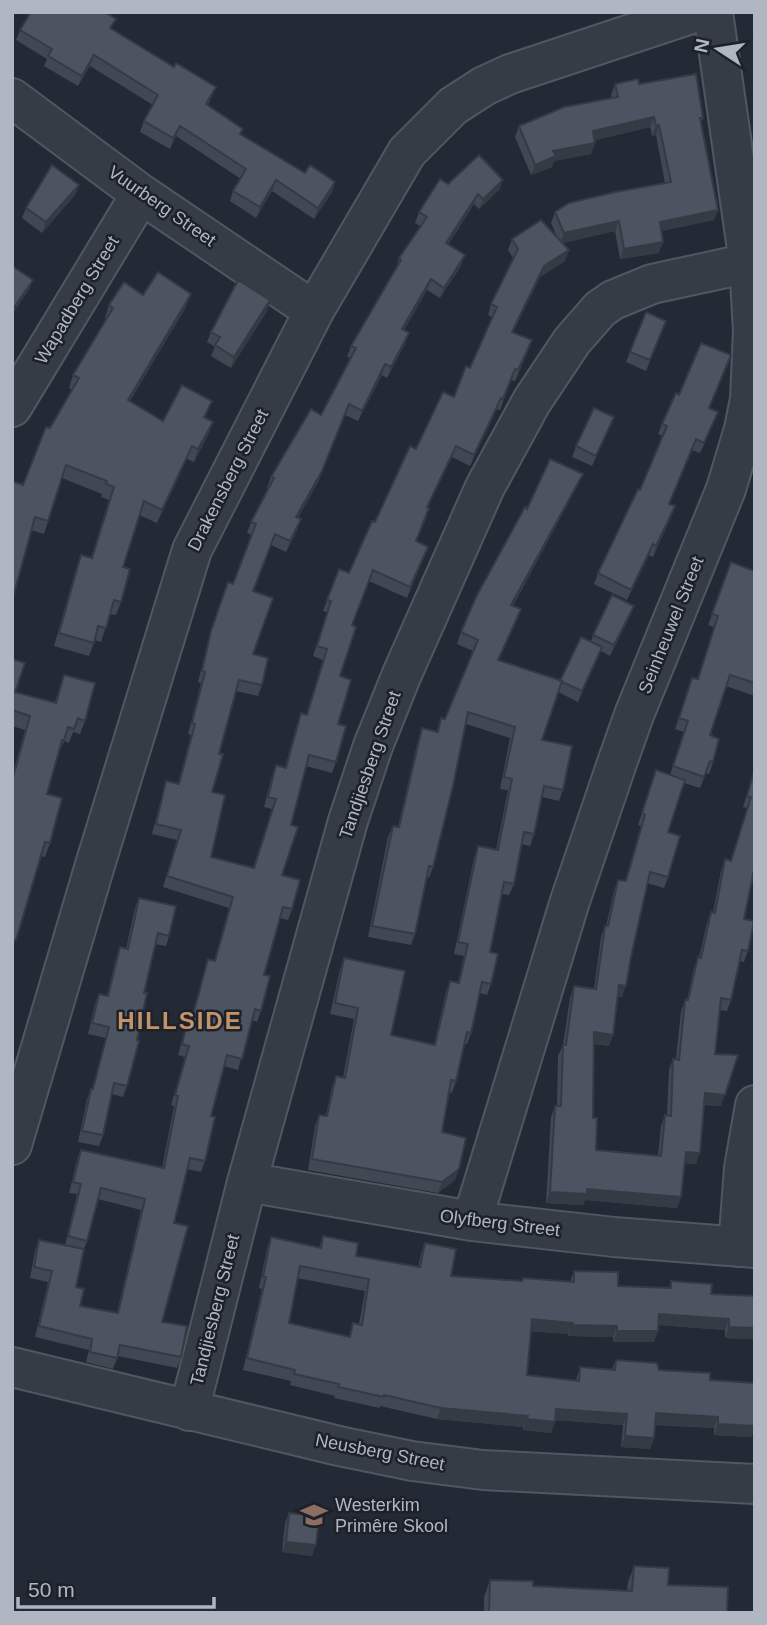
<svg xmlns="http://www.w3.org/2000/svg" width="767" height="1625" viewBox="0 0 767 1625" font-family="Arial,sans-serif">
<rect width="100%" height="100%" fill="#232a35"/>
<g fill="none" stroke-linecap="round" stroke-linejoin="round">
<g stroke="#515761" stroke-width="42">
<path id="minor" d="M12 98 141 194 314 311
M12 407 141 194
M12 1145 95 865 192 550 314 311 407 152 453 106 484 86 510 74 697 12
M247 1182 472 1221 614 1237 755 1248
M472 1221 570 901 617 763 634 715 726 489 744 429 750 399 753 331 749 263 713 12
M738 1247 744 1168 755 1105
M12 1367 339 1446 412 1461 483 1470 755 1484
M189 1411 247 1182 348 821 373 746 402 674 485 487 532 401 572 341 600 309 613 300 652 284 749 263"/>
</g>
<use href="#minor" stroke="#363c46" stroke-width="38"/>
</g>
<path fill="#414853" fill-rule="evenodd" d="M24 12H105L112 29 174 67 216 87 208 105 241 135 305 173 335 182 332 192 314 219 272 191 256 218 230 201 233 191 241 179 176 136 170 149 140 132 144 121 153 105 90 66 78 86 44 66 47 59 16 40 20 30 29 16Z
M615 84H639L703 118 701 124 718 210 714 220 661 231 659 253 620 259 615 231 562 243 565 261 540 277 513 332 528 351 515 381 511 380 500 410 497 409 470 466 452 457 428 507 426 519 416 541 424 557 407 598 369 581 352 625 340 676 336 762 332 773 306 766 291 825 282 875 292 909 288 920 280 918 264 975 261 1011 257 1022 252 1020 238 1070 224 1066 211 1116 205 1161 201 1172 187 1169 174 1223 162 1322 181 1357 177 1368 118 1356 113 1369 86 1362 89 1350 35 1337 48 1282 30 1278 35 1251 39 1240 65 1245 77 1194 69 1193 77 1160 81 1150 162 1168 174 1106 171 1105 185 1057 178 1055 186 1025 189 1014 192 1015 208 959 214 961 229 908 163 887 177 840 152 834 163 792 166 781 178 784 191 735 188 734 201 683 198 682 208 642 228 582 233 584 252 535 247 533 251 522 268 488H267L271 477 321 415 351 358 347 357 351 346 396 269 399 258 420 226 415 223 419 212 448 184 503 180 499 190 479 209 474 204 448 245 461 266 440 298 427 290 404 330 405 344 387 378 382 375 358 421 345 415 318 482 298 518 301 519 297 530 286 552 271 545 253 591V654L262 685 258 696 236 691 219 754 212 792 211 857 253 868 272 809 264 807 272 776 276 765 285 768 297 724 301 713 306 715 323 660 313 656 327 612 323 611 339 569 349 573 375 522 416 449 454 397 470 368 492 317 488 315 491 304 514 259 508 250 512 239 557 237 551 223 555 212 665 183 656 135 652 136 650 127 595 140V143L591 154 554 161 552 167 531 175 515 137 519 126 612 98 611 95ZM98 1199 141 1210 117 1313 80 1306 76 1287 83 1252 87 1241Z
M79 185 75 195 42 233 22 218 26 208Z
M143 295 186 307 130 401 163 421 212 401 205 418 213 422 208 435 194 462 187 459 157 523 139 515 123 567 121 602 116 615 110 614 101 642 95 640 89 656 54 646 76 569 81 555 91 558 109 500 101 497 102 494 62 478 44 534 31 530 12 602V481L23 485 50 428 72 390 69 388 73 375 106 319 105 318 109 305Z
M267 311 231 368 211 356 215 347 207 342 211 332Z
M646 312 666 321 646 371 626 362Z
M710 409 714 423 700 453 692 450 669 504 675 506 671 517 653 557 649 555 627 600 594 584 598 573 640 490 663 436 658 434 662 424Z
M610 427 592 466 572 457 576 446Z
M578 485 513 606 521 609 499 660 560 681 591 642 593 635 634 606 630 616 610 656 601 651 578 702 558 692 542 740 563 790 559 801 542 797 534 834 530 846 521 844 514 884 509 895 502 894 490 952 491 984 487 995 480 993 471 1033 467 1044H465L456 1081 452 1093 449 1092 442 1132 455 1180 438 1193 308 1170 315 1126 319 1115 326 1116 332 1087 336 1076 343 1077 354 1019 330 1014 340 970 344 958 391 1035 434 1045 446 992 450 981 458 983 464 956 454 954 474 858 478 846 496 850 508 790 500 789 510 738 466 724 433 867 429 878 427 877 415 934 411 945 368 937 388 837 393 826 398 827 418 740 422 728 437 731 441 718 445 719 473 651 457 644 461 632 527 509Z
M731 562 754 571 755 568V696L726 686 710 735 713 762 709 774 706 773 700 788 684 783 668 832V877L664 888 647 883 622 997 618 996 613 1035 609 1046 594 1044 593 1118 596 1150 658 1156 661 1126 665 1115H667L669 1070 673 1059H676L681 1011 685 1000H687L694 968 698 957H699L707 923 711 912H713L721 871 725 859 731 861 747 808 743 807 755 768V865L744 919 748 951 744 962 740 961 731 1000 727 1011 719 1010 715 1054 721 1106 704 1105 696 1164 684 1163 681 1197 677 1208 585 1200 583 1205 546 1203 551 1117 555 1106H557L558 1056 563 1045 570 998 574 986 594 989 601 937 605 926H606L614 891 618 880 625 881 641 826 638 825 656 770 670 775 684 732 675 729 692 678 698 679 714 627 708 625Z
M12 659 15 692 55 702 64 675 85 721 80 734 73 732 69 743 64 741 58 754 47 794 50 843 45 857 41 856 12 950V776L25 730 12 726Z
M139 898 169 936 166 946 155 944 144 993 127 1086 123 1097 112 1094 103 1135 99 1146 78 1142 87 1099 91 1089H92L106 1038 88 1034 95 1004 99 994 107 996 116 958 120 947 126 949 135 908Z
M323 1236 356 1256 418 1267 421 1254 425 1243 451 1276 522 1281 523 1278 570 1282 574 1271 618 1286 669 1288 671 1281 711 1294 755 1296V1339L725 1338V1330L659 1325 658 1331 654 1342H613V1337L568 1336V1334L531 1331 527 1375 576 1380 580 1367 612 1369 616 1360 710 1380 755 1383V1428L751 1437 714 1435V1428L655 1425 654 1438 650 1449 621 1447 623 1425 555 1420 551 1433 523 1430V1427L437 1419 380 1406V1408L334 1398 335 1396 290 1385 291 1381 243 1370 262 1289 259 1288 267 1249 271 1237 319 1248ZM297 1278 365 1291 359 1324 353 1323 349 1337 289 1323Z
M289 1513 312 1556 282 1552 285 1523Z
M634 1566 668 1585 727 1613H484V1597L490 1580 533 1586 627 1590 628 1582Z"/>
<path fill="#353b44" d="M94 55 90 66 78 86 82 76Z
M654 117 650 127 589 142 593 131Z
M659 125 656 135 652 136 656 126Z
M180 126 176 136 170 149 173 138Z
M595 143 591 154 554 161 552 167 531 175 535 165 553 151Z
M276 180 272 191 256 218 260 207Z
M503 180 499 190 479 209 483 199Z
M335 182 332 192 314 219 318 208Z
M79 185 75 195 42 233 46 222Z
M478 194 474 204 442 254 446 243Z
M718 210 714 220 656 232 660 222Z
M619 221 615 231 560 244 564 233Z
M663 242 659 253 620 259 624 249Z
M569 250 565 261 540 277 508 343 512 332 544 266Z
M465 255 461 266 440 298 444 288Z
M431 279 427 290 398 340 402 329Z
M33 280 29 290 12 315V310Z
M191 294 186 307 123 413 128 400Z
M270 300 267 311 231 368 234 357Z
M409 333 405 344 387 378 391 367Z
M385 364 382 375 358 421 362 411Z
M501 398 497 409 470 466 474 455Z
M349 404 318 482 293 527 296 517Z
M614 417 610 427 592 466 596 456Z
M213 422 208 435 194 462 198 449Z
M192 446 187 459 157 523 162 510Z
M456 446 452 457 423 518 427 507Z
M583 474 578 485 507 616 511 605Z
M675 506 671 517 653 557 656 546Z
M301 519 297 530 286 552 290 541Z
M653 544 649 555 627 600 631 590Z
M634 606 630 616 610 656 614 645Z
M521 609 517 621 494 671 498 660Z
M602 647 598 657 578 702 582 691Z
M619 985 626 986 622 997 615 996Z
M594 1032 613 1035 609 1046 590 1043Z
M705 1093 725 1095 721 1106 701 1104Z
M686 1152 700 1153 696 1164 682 1163Z
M459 1169 455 1180 438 1193 442 1182Z
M587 1189 681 1197 677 1208 585 1200 583 1205 546 1203 550 1192Z
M659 1314 729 1319 725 1330 655 1325Z
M532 1319 573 1323 568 1334 528 1331Z
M572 1325 617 1326 613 1337 568 1336Z
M729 1327 755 1328V1339L725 1338Z
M617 1331H658L654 1342H613Z
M441 1408 528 1416 523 1427 437 1419Z
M556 1409 627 1414 623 1425 552 1420Z
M656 1413 718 1417 714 1428 652 1424Z
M527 1419 555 1422 551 1433 523 1430Z
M718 1424 755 1426V1428L751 1437 714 1435Z
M625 1436 654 1438 650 1449 621 1447Z
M286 1542 316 1545 312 1556 282 1552Z"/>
<path fill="#4c5461" stroke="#353b44" stroke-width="2" fill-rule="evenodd" d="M31 12H105L116 19 110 28 174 67 176 63 216 87 206 104 243 129 240 134 305 173 310 165 335 182 318 208 276 180 260 207 233 191 246 169 180 126 173 138 144 121 158 95 94 55 82 76 48 56 52 49 20 30Z
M696 74 703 118H700L718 210 660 222 663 242 624 249 619 221 564 233 555 212 569 203 615 192 671 182 659 125 656 126 654 117 593 131 595 143 553 151 556 156 535 165 519 126 564 107 618 97 615 84 638 79 639 84Z
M479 155 503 180 483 199 478 194 446 243 465 255 444 288 431 279 402 329 409 333 391 367 385 364 362 411 349 404 322 471 296 517 301 519 290 541 275 534 253 591 273 598 253 654 268 658 262 685 239 680 219 754H223L212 792 225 795 211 857 254 868 276 799 268 797 276 765 286 768 301 713 307 715 327 649 317 646 331 601 327 600 339 569 349 573 372 521 375 522 410 446 416 449 443 392 454 397 466 366 470 368 497 307 491 304 518 249 512 239 541 220 569 250 544 266 512 332 532 340 518 370 515 369 503 399 501 398 474 455 456 446 427 507 429 508 416 541 428 547 410 587 373 570 352 625 356 627 340 676 351 680 338 724 346 726 336 762 309 755 291 825 298 827 282 875 300 880 292 909 283 907 264 975 270 976 261 1011 255 1009 242 1059 227 1055 211 1116 215 1117 205 1161 190 1158 174 1223 188 1226 162 1322 187 1326 181 1357 120 1345 117 1358 90 1352 92 1339 39 1326 52 1271 34 1267 39 1240 84 1249 76 1287 84 1289 80 1306 118 1313 145 1199 101 1188 87 1241 68 1236 81 1184 73 1182 81 1150 164 1168 178 1096 175 1095 189 1046 182 1044 189 1014 193 1015 208 959 215 961 233 897 167 876 181 830 156 824 166 781 179 784 195 724 192 723 205 672 202 671 211 631 228 582 233 584 256 524 251 522 274 478 271 477 311 409 321 415 356 348 351 346 401 260 399 258 427 217 419 212 440 179 448 184Z
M52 165 79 185 46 222 26 208Z
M12 266 33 280 12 310Z
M158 272 191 294 128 400 163 421 182 385 212 401 204 417 213 422 198 449 192 446 162 510 144 501 123 567 130 569 121 602 114 600 106 628 98 626 94 643 59 633 81 555 92 558 114 487 106 484 107 481 66 465 48 521 35 517 12 601V481L23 485 46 427 50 428 79 378 73 375 113 308 109 305 124 282 143 295Z
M238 280 270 300 234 357 215 345 220 337 211 332Z
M646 312 666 321 650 360 630 352Z
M701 343 731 355 709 408 718 412 704 443 696 439 669 504 675 506 656 546 653 544 631 590 598 573 638 489 640 490 667 426 662 424 676 393 679 395Z
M594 408 614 417 596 456 576 446Z
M550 459 583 474 511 605 521 609 498 660 562 681 542 740 572 746 563 790 544 786 534 834 524 832 514 884 504 882 490 952 498 954 491 984 482 982 471 1033 467 1032 456 1081 451 1080 442 1132 466 1138 459 1169 442 1182 312 1159 319 1115 327 1116 336 1076 345 1078 358 1008 335 1003 344 958 405 971 391 1035 435 1045 450 981 459 983 468 944 458 942 478 846 498 850 512 779 504 777 515 727 468 712 453 786 433 867 429 866 415 934 372 926 393 826 399 827 422 728 438 732 441 718 445 719 478 640 461 632 476 597 525 507 527 509Z
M731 562 754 571 755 569V683L730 675 710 735 719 739 713 762 710 761 704 777 673 766 688 721 679 718 692 678 698 679 718 616 712 614Z
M612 595 634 606 614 645 593 635Z
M581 637 602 647 582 691 560 681Z
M12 659 25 663 15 692 56 703 64 675 95 683 85 721 78 718 74 729 68 727 64 740H62L47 794 62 798 50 843 45 842 16 940 12 939V781L30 716 12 710Z
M755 769V865L744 919 754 921 748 951 742 950 731 1000 721 998 715 1054 738 1055 725 1095 705 1093 700 1153 686 1152 681 1197 587 1189V1194L550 1192 555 1106H561L563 1045H566L574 986 596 989 605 926H608L618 880 626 881 645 815 642 813 656 770 685 780 668 832 680 836 668 877 650 872 631 957 626 986 619 985 613 1035 594 1032 593 1118H597L596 1150 661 1156 665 1115 671 1116 673 1059 679 1060 685 1000H688L698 957 701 958 711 912 715 913 725 859 731 861 751 797 747 796Z
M139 898 176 906 169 936 158 933 144 993H147L137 1040 139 1041 127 1086 114 1083 103 1135 82 1131 91 1089H93L109 1027 92 1023 99 994 108 996 120 947 128 949Z
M323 1236 358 1243 356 1256 420 1267 425 1243 456 1249 451 1276 522 1281 523 1278 574 1282V1271L618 1272V1286L671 1288V1281L712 1284 711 1294 755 1296V1328L729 1327V1319L659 1314 658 1331H617V1326L572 1325 573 1323 532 1319 527 1375 579 1381 580 1367 615 1370 616 1360 657 1363 659 1370 710 1373V1380L755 1383V1426L718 1424V1417L656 1413 654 1438 625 1436 627 1414 556 1409 555 1422 527 1419 528 1416 441 1408 384 1395V1397L338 1387 339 1384 294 1374 295 1370 247 1358 266 1277H263L271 1237 321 1248ZM300 1266 369 1279 362 1325 353 1323 350 1337 289 1323Z
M289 1513 319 1516 316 1545 286 1542Z
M634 1566 669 1568 668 1585 728 1587 727 1613H489L490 1580 533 1581V1586L632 1591Z"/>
<defs>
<g id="school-bare" transform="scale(2.1)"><path d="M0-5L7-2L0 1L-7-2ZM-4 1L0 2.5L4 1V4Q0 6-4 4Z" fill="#8d6e63" stroke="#1c212a" stroke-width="2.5" paint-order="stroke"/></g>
</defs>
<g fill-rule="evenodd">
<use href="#school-bare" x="314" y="1515"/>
</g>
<g text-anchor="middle" stroke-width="5" stroke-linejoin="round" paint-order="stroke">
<g font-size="18" fill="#b1b7c2" stroke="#1c212a">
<text transform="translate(162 206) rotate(35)" y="6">Vuurberg Street</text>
<text transform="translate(77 300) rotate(-59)" y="6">Wapadberg Street</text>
<text transform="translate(228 480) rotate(-63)" y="6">Drakensberg Street</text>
<text transform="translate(671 625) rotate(-68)" y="6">Seinheuwel Street</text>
<text transform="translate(370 765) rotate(-71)" y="6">Tandjiesberg Street</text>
<text transform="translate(500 1223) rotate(7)" y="6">Olyfberg Street</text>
<text transform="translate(215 1310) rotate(-76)" y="6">Tandjiesberg Street</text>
<text transform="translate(380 1452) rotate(11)" y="6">Neusberg Street</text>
</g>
<g font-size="18" fill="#b1b7c2" stroke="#1c212a" text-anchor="start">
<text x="335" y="1511">Westerkim<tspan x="335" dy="21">Primêre Skool</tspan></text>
</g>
<g font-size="24" font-weight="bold" letter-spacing="2" fill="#c59369" stroke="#1c212a">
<text x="180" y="1029">HILLSIDE</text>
</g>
</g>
<rect width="767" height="1625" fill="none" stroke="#b1b7c2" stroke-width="28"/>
<g transform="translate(718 49) rotate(282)" stroke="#1c212a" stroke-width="5" paint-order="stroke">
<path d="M0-5L12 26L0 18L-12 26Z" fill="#b1b7c2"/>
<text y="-10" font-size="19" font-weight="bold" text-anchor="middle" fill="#b1b7c2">N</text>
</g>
<path d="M18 1597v10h196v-10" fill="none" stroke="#b1b7c2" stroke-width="3.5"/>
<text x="28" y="1597" font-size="21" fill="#b1b7c2" stroke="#1c212a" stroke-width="5" paint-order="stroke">50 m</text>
</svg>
